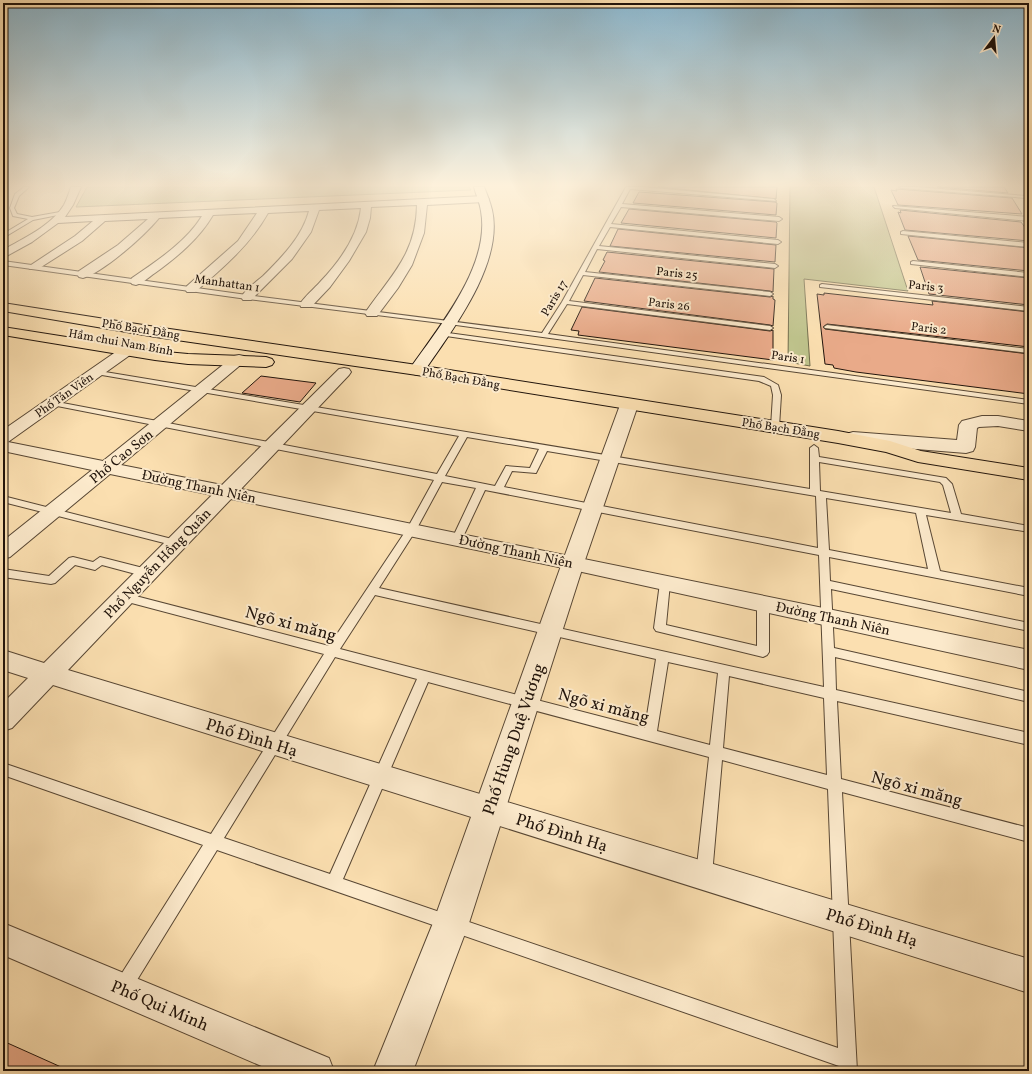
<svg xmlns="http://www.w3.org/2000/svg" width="1032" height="1074" viewBox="0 0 1032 1074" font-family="Vollkorn,serif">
<rect width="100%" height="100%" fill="#fbdfb0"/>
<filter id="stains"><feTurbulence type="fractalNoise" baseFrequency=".005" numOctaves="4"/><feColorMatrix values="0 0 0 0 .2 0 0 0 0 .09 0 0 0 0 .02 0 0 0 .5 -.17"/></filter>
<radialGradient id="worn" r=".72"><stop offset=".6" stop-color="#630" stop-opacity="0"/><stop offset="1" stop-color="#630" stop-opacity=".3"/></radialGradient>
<path fill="#bec28b" stroke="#706b4b" d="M87 187H469L471 190 76 207Z
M790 187H874L908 291 804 279 810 366 788 362Z"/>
<path fill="#e9aa89" stroke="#21140b" d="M658 187H777L776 199Z
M937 187H1004L1008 193 938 187Z
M896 189 1012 198 1022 214 898 205 891 190 897 191Z
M639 192 775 202 777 203 776 215 633 203Z
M629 209 776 222 777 223 776 238 621 223Z
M900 210 1021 222 1029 233V241L905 230 898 212 901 213Z
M618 229 776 245 775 262 610 246Z
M908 236 1029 248V271L918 260Z
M607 252 774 269 773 292 770 291 599 272 605 261 603 260Z
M920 267 1029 278V305L929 294Z
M595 278 770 297 773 296V299L775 300 773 326 770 325 584 301Z
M824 293 933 305 932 301 1029 312V347L827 324 823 327 825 329 1029 354V394L856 372 834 368 833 365 825 364 817 294 824 295Z
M582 307 770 331 773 330V360L578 335 579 331 571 330Z
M261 376 316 383 300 402 242 393Z
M3 1041 70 1071H3Z"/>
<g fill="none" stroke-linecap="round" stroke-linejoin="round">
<g stroke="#584734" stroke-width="2">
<path id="service" d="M24 187H29L19 196 14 208 17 214 32 217 60 212 63 214 33 220 3 238V234L28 219 13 216 10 208 15 194Z
M626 187H642L774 199 776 201 630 189 622 204 779 217 782 219 779 221 621 207 611 224 778 240 781 242 778 244 610 227 599 246 775 264 778 266 775 268 597 249 585 272 770 292 773 294 770 296 583 275 569 301 770 326 773 328 770 330 567 304 548 334 1029 400V404L449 324 247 299 3 265V261L247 295 542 333 562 302Z
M899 187H917L1026 196 1028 197 1026 198 901 188Z
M893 206 1029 217V221L895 208Z
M903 231 1029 243V247L901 234V232Z
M913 261 1029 273V277L911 264V262Z
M822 284 1029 307V311L820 287V285Z
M827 325 1029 349V353L825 328 824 327Z
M441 332 764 377 778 385 781 395 779 427 775 429 771 427 773 395 771 386 759 381 439 335 438 334Z
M93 370 810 489V448L814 445 818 448 819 457 946 478 952 484 961 514 1029 526V532L926 515 940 571 1029 588V596L829 557 830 581 1029 623V631L831 589 834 648 1029 692V702L835 657 836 690 1029 733V745L837 701 841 779 1029 828V842L842 792 857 1071H839V1066L217 850 129 993 123 995 117 993 115 987 117 981 203 845 3 775V763L211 834 324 654 124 601 120 600 119 597 120 594 124 593 329 646 407 529 434 480 52 405 48 403 52 401 437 474 459 436 96 374H93ZM467 437 539 449 530 468 506 466 495 486 445 476ZM547 451 816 496 818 548 504 487 512 471 536 473ZM819 462 940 482 943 485 951 513 820 491ZM442 482 476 488 452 539 457 542 462 539 485 490 819 555 824 687 379 588 416 530ZM826 498 916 513 928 569 829 550ZM375 595 656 659 645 728 340 649ZM335 657 417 679 330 874 224 838ZM668 662 718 673 710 745 657 731ZM729 676 824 698 827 775 723 748ZM428 682 709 757 696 875 699 880 704 883 709 880 712 875 722 760 828 789 838 1048 343 879Z
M3 496 176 540 181 543 176 546 3 502Z
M73 557 93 562 100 557 151 570 152 573 151 576 147 577 102 565 95 570 75 565 55 583 51 584 3 577V569L49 576 69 558Z
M665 579 669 580 670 583 666 625 757 646V603L759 600 763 599 767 600 769 603V652L767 655 763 657 656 631 654 628 660 583 661 580Z"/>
</g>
<g stroke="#584734" stroke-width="2">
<path id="minor" d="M71 187H81L73 205 65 217 484 196 489 199 484 202 427 205 424 233 412 265 398 288 377 316H367L365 313C391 275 416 255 417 205L371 207 370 218 366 232 349 261 330 287 311 307H301L300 304C305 296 314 289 321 281 340 261 358 236 361 208L319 210 311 232 292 259 251 300H243L241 297C246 289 256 282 263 276 282 257 302 237 309 211L268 213C250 245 223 268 195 292H187L185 289 187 286 238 241 257 213 213 215C199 239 177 257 155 273 149 277 143 283 136 285L132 284 130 281 132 278C157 261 186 242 202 216L159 218C145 235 104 272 83 278L79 277 77 274 79 271 118 245 148 219 105 221 82 241 38 269H30L28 267 75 236 93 221 58 223 32 242 3 258V250C24 238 51 226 64 205 67 199 69 193 71 187Z
M125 348 130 349 132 352 130 355 8 442 103 461 234 356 239 355 244 356 246 359 244 362 121 465 222 485 339 369 344 368 349 369 351 372 349 375 241 489 1029 650V670L573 570 231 499 68 670 1029 959V993L53 685 12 728 3 731V703L28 678 3 670V650L44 663 212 495 110 474 10 557 3 559V541L92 470 3 451V430L120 349Z
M3 923 329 1058 334 1071H273L3 955Z"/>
</g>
<g stroke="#584734" stroke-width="2">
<path id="tertiary" d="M629 400 635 401 638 405 584 563 469 923 413 1071H373L433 923 562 563 620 405 623 401Z
M982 416H998L1029 421V431L998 426 979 427 977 428 975 447 973 451 966 453 853 444 846 442 844 438 846 434 853 432 957 440 959 425 962 421Z"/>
</g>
<g stroke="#21140b" stroke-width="2">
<path id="secondary" d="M474 187H484C487 194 490 202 492 210 504 263 453 329 425 370L423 373 417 375 411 373 409 370C438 328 491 266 481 211 480 203 476 195 474 187Z"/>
</g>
<g stroke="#21140b" stroke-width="2">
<path id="primary" d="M3 303 156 327 417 365 838 431 890 441 921 451 1029 468V480L918 462 886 452 838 443 417 375 156 337 3 311Z
M3 327 155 351 188 354 266 357 272 359 274 362 272 365 266 367 188 364 155 360 3 335Z"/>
</g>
<use href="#service" fill="#fceacc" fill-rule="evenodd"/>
<use href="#minor" fill="#fceacc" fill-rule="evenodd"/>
<use href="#tertiary" fill="#fceacc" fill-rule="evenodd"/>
<use href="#secondary" fill="#fceacc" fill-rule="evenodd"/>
<use href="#primary" fill="#fbdfb0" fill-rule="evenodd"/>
</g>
<linearGradient id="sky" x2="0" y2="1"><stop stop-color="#8bb8d0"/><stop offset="0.55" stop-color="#fdf1db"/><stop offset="1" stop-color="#fdf1db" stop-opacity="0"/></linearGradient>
<rect width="1032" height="337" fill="url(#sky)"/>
<g text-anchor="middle" stroke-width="4" stroke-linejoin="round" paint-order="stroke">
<g font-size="12" fill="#21140b" stroke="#fceacc">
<text transform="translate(677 273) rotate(6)" y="4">Paris 25</text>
<text transform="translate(227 283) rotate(8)" y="4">Manhattan 1</text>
<text transform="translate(926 286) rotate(6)" y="4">Paris 3</text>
<text transform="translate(554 298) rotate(-59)" y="4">Paris 17</text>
<text transform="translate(669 304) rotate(7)" y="4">Paris 26</text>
<text transform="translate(929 328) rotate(7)" y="4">Paris 2</text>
<text transform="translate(141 329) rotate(9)" y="4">Phố Bạch Đằng</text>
<text transform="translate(121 342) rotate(10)" y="4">Hầm chui Nam Bính</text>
<text transform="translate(788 357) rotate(8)" y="4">Paris 1</text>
<text transform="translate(461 378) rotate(10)" y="4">Phố Bạch Đằng</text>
<text transform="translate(64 395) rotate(-35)" y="4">Phố Tản Viên</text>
<text transform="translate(781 428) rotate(9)" y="4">Phố Bạch Đằng</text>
</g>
<g font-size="14" fill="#21140b" stroke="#fceacc">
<text transform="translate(121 456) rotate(-39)" y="5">Phố Cao Sơn</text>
<text transform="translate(199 486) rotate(12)" y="5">Đường Thanh Niên</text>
<text transform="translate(516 551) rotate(12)" y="5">Đường Thanh Niên</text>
<text transform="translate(157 563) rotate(-46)" y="5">Phố Nguyễn Hồng Quân</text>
<text transform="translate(833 618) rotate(12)" y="5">Đường Thanh Niên</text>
</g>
<g font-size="17" fill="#21140b" stroke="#fceacc">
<text transform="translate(291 623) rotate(15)" y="6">Ngõ xi măng</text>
<text transform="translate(604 705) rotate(15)" y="6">Ngõ xi măng</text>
<text transform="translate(252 737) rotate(17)" y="6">Phố Đình Hạ</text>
<text transform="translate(513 739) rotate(-71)" y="6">Phố Hùng Duệ Vương</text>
<text transform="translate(917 788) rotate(15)" y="6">Ngõ xi măng</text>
<text transform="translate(562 832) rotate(17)" y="6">Phố Đình Hạ</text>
<text transform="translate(872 927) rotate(17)" y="6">Phố Đình Hạ</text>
<text transform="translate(160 1005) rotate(23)" y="6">Phố Qui Minh</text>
</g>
</g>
<rect width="1032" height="1074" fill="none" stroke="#fbdfb0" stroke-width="16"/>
<rect x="4" y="4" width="1024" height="1066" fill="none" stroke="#21140b" stroke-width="2"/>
<rect x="8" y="8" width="1016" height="1058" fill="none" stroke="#21140b"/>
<g transform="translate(994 38) rotate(16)" stroke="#fceacc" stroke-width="3" paint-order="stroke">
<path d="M0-3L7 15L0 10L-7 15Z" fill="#21140b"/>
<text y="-6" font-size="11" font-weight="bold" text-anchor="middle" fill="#21140b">N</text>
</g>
<rect width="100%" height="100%" filter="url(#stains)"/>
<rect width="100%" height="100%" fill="url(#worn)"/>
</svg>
